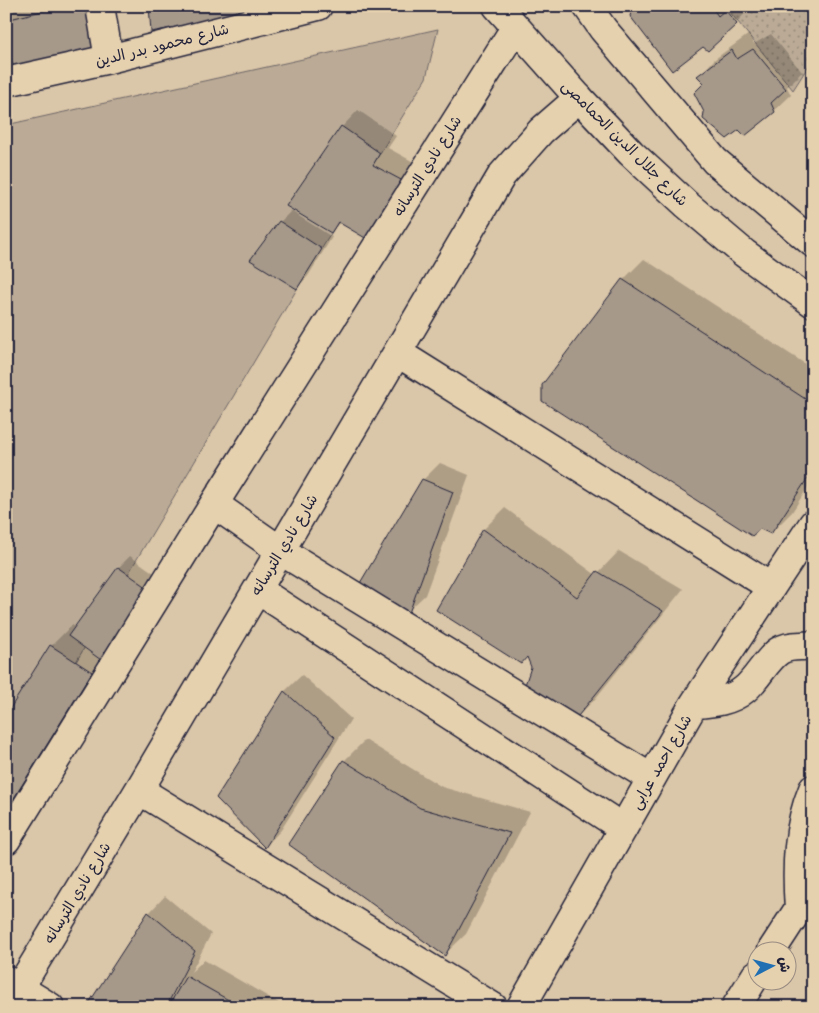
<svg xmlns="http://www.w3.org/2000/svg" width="819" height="1013" viewBox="0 0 819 1013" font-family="'Playpen Sans','Playpen Sans Arabic',sans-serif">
<defs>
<pattern id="green-dots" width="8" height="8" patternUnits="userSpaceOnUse" patternTransform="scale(1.25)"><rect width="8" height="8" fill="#bbab96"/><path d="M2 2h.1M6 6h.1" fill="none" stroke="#988b7c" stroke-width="1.8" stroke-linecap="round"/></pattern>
</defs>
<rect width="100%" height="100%" fill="#dac6a8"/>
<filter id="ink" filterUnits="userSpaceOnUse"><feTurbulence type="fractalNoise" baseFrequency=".02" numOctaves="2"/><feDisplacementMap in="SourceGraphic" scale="10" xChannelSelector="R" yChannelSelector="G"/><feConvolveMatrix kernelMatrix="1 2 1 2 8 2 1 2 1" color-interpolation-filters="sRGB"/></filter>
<g filter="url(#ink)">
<path fill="url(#green-dots)" stroke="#6e6668" d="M725 6H813V59L793 90Z"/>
<path fill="#bbab96" stroke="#6e6668" d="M438 29 426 78 297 289 6 780V125Z"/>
<path fill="#0003" d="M29 6H101L6 34V18L15 10Z
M151 6H252L245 13Z
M634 6H752L736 23Z
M749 34 754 44 771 34 802 72 787 87 791 95 774 111 705 83 699 76 715 59Z
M358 110 396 136 388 148 419 165 367 238 340 222 331 232 342 127Z
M291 211 332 237 308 276 297 288 280 222Z
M644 259 813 369V479L792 512 771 533 623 280Z
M440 463 469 475 425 595 408 611 423 480Z
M505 508 596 575 619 551 683 589 595 699 574 720 532 666 527 656 437 610 484 529Z
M130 556 161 578 6 822V718L51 646 72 625 76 627 119 567Z
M302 675 351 719 281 830 265 847 217 798 285 691Z
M365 740 442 787 530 812 466 934 445 954 344 761Z
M165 896 211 934 191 972 204 960 286 1007H90L149 913Z
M336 999 347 1007H328Z"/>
<path fill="#a6998a" stroke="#22223b" d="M62 6H87L97 47 13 66 6 39V20Z
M149 6H245L246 14 151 32Z
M633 6H687L690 9 694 6H711L718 16 725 10 737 24 708 51 703 47 672 71 630 16Z
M753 49 786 89 771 103 775 112 745 136 739 130 727 139 703 119 704 112 694 93 704 83 697 76 732 50 737 59Z
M341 126 380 153 373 165 403 181 367 239 338 222 331 233 286 206Z
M279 221 322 249 297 289 250 260Z
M622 279 813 404V470L771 534 760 529 752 536 542 401V385Z
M422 479 453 492 409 613 360 583Z
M483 529 577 597 597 571 663 611 574 721 522 694 531 667 527 657 521 664 436 610Z
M118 567 151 590 101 660 68 636Z
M50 645 92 672 6 811V715Z
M284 691 335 737 265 848 216 798Z
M343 760 420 808 510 833 445 956 288 844Z
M148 912 195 951 166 1007H88L87 1006Z
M186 976 241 1007H168Z"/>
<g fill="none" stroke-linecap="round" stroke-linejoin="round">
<g stroke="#22223b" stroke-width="31">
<path id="minor" d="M100 6 109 59
M6 82 109 59 318 6
M398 353 771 587
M214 504 281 551 651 778
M258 590 623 828
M139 790 493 1007
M6 840 214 504 515 28
M6 980 50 1007
M8 1007 139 790 502 175 541 131 579 98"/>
</g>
<g stroke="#22223b" stroke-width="31">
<path id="major" d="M497 6 579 98 631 153 686 204 744 253 813 303
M587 6 603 29 715 161 813 243
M694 704C713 703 731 701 745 689 758 678 766 660 779 651 785 647 794 646 801 646 805 646 809 645 813 646
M799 909C796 868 797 827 813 789
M772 950 809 893
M521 1007 694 704 813 524
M736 1007 756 975"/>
</g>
<use href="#minor" stroke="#e6d1af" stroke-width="28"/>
<use href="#major" stroke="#e6d1af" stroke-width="28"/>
</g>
</g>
<g text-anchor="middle" stroke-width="4" stroke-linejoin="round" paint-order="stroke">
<g font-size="15" fill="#22223b" stroke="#e6d1af">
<text transform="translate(162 45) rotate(-14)" y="5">شارع محمود بدر الدين</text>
<text transform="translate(625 143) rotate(45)" y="5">شارع جلال الدين الحمامصى</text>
<text transform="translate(427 166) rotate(-58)" y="5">شارع نادي الترسانه</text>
<text transform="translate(284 545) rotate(-59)" y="5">شارع نادي الترسانه</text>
<text transform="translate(661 762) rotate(-60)" y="5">شارع احمد عرابى</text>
<text transform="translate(77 893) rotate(-59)" y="5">شارع نادي الترسانه</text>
</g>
</g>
<rect width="819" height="1013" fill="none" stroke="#e6d1af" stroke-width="25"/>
<rect x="12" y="12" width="794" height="988" fill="none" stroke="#22223b" stroke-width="2" filter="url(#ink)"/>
<g transform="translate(772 966) rotate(84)"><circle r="24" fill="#e6d1af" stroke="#988b81"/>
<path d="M0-4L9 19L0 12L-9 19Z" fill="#1f6fb2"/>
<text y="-8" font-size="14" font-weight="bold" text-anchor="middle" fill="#22223b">ش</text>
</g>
</svg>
